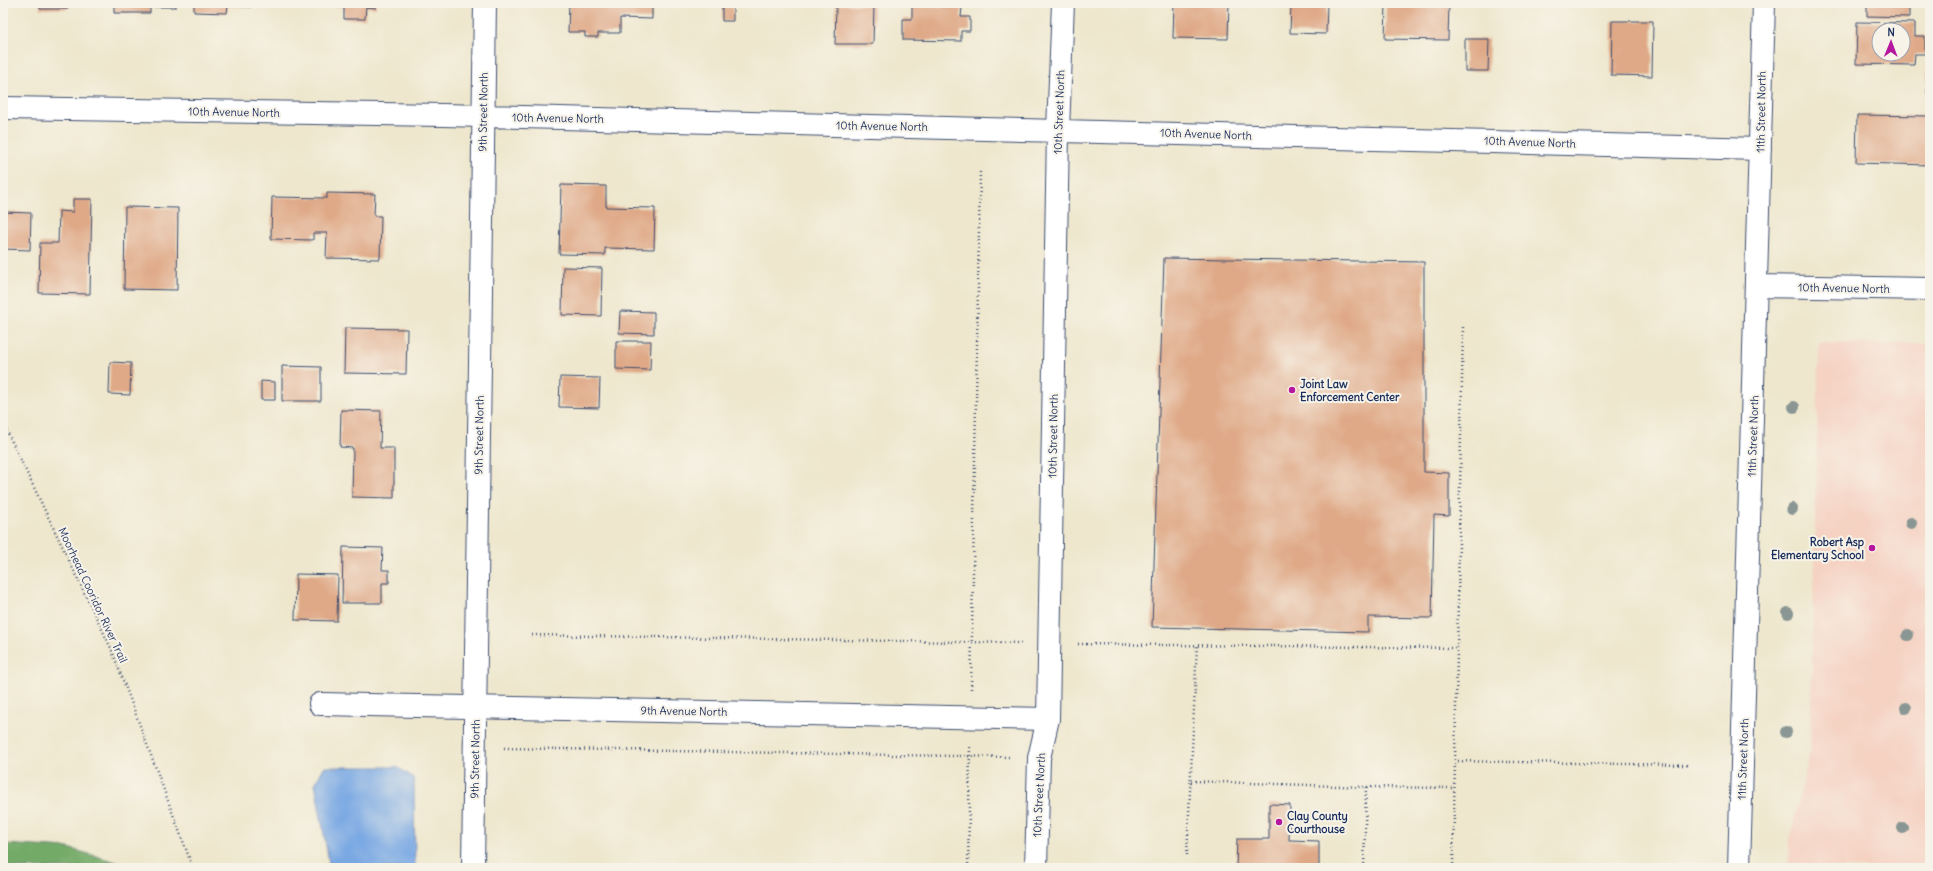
<svg xmlns="http://www.w3.org/2000/svg" width="1933" height="871" viewBox="0 0 1933 871" font-family="Delius,sans-serif">
<rect width="100%" height="100%" fill="#f7f3e8"/>
<filter id="ink" filterUnits="userSpaceOnUse"><feTurbulence type="fractalNoise" baseFrequency=".025" numOctaves="2"/><feDisplacementMap in="SourceGraphic" scale="8" xChannelSelector="R" yChannelSelector="G"/><feConvolveMatrix kernelMatrix="1 2 1 2 8 2 1 2 1" color-interpolation-filters="sRGB"/></filter>
<filter id="wash" filterUnits="userSpaceOnUse"><feTurbulence type="fractalNoise" baseFrequency=".012" numOctaves="4" result="noise"/><feDisplacementMap in="SourceGraphic" scale="16" xChannelSelector="R" yChannelSelector="G"/><feGaussianBlur stdDeviation="0.9" result="paint"/><feColorMatrix in="noise" values="0 0 0 0 0 0 0 0 0 0 0 0 0 0 0 0 0 1.4 0 .05"/><feComposite in="paint" operator="in"/></filter>
<g filter="url(#wash)">
<rect width="100%" height="100%" fill="#eee7cd"/>
<path fill="#f5d2c2" d="M1819 343 1930 344V868H1788L1789 843 1810 752Z"/>
<path fill="#73aa68" stroke="#476c63" d="M3 842 4 844 68 848 137 868H3Z"/>
<path fill="#79a8e3" stroke="#4a6ca0" d="M324 767H397L414 778 415 868H330L315 784Z"/>
<g id="blocks">
<path fill="#dfa987" fill-rule="evenodd" d="M40 3H68V9H40Z
M114 3H176V7H150V13H114Z
M194 3H251V7L228 6 227 13 194 12Z
M331 3H376V8L366 7 365 19H344V7L331 6Z
M569 3H652V19L620 18V33H598V37H585V32H568Z
M1174 3H1229L1228 39 1173 38Z
M1291 3H1327L1326 34 1290 33Z
M1386 3H1449L1448 40 1385 39Z
M1867 3H1909V17L1867 16Z
M836 4 874 5 873 44H835Z
M912 6 962 7 961 17H970V31H961V41L903 40V19H912Z
M722 7H733V21H722Z
M1612 21H1653L1652 76 1611 75Z
M1857 22 1915 23V36H1925V54H1915L1914 65 1856 64ZM1879 30H1903V54H1879Z
M1465 39H1489L1488 71H1465Z
M1927 61H1930V94H1927Z
M1857 115 1930 116V165L1856 163Z
M561 185 606 186V207L655 208 654 249 605 248V255L559 254Z
M327 193 375 194 374 216H381L380 259 326 258 327 233H313V240L271 239 272 197 327 198Z
M73 199H92L90 294 39 293 40 243H58L59 211 73 212Z
M125 207 178 208 177 290 124 289Z
M3 212 31 213 30 250 3 249Z
M1164 258 1424 262V472L1449 473V516L1434 515 1432 618 1368 617V632L1152 627Z
M563 267 602 268 601 316 562 315Z
M620 311 654 312V334L619 333Z
M345 328 407 329 406 374 344 373Z
M616 341H651L650 370 616 369Z
M110 362 131 363 130 395 109 394Z
M282 366 321 367V401H282Z
M560 377 600 378 599 408 559 407Z
M261 381 275 382V400H261Z
M341 410 381 411 380 448H394V498L352 497 353 448 340 447Z
M343 547 383 548 382 570H389V583H382V603H342Z
M296 574 338 575 337 621 295 620Z
M1929 732 1930 774 1929 775 1927 747Z
M1269 804 1290 805 1289 840 1319 841V868H1236L1237 839H1269Z"/>
</g>
</g>
<g filter="url(#ink)">
<use href="#blocks" fill-opacity="0" stroke="#3b4b6f" stroke-width="1"/>
<g fill="none" stroke-linecap="round" stroke-linejoin="round">
<g stroke="#3b4b6f" stroke-width="24">
<path id="minor" d="M3 108 443 115 1760 149
M1757 286 1930 289
M320 704 1048 719
M473 868 485 3
M1036 868 1039 758 1048 719 1058 130 1063 3
M1739 868 1764 3"/>
</g>
<path stroke="#3b4b6f" stroke-width="2.5" stroke-dasharray="1 3" stroke-linecap="butt" d="M3 423 111 648 193 868
M532 635 1021 643
M1078 644 1456 648
M971 689 980 172
M504 748 1011 757
M1454 761 1687 765
M1191 781 1366 787 1454 788
M1187 855 1197 645
M968 868 970 746
M1364 868 1366 787
M1453 868 1463 326"/>
<use href="#minor" stroke="#fff" stroke-width="22"/>
</g>
<g fill="#8a9693">
<circle cx="1794" cy="407" r="6"/>
<circle cx="1792" cy="509" r="6"/>
<circle cx="1911" cy="523" r="6"/>
<circle cx="1788" cy="613" r="6"/>
<circle cx="1908" cy="635" r="6"/>
<circle cx="1906" cy="708" r="6"/>
<circle cx="1786" cy="732" r="6"/>
<circle cx="1903" cy="828" r="6"/>
</g>
</g>
<g fill="#b5179e" stroke="#f7f3e8" stroke-width="1.5">
<circle cx="1292" cy="390" r="4"/>
<circle cx="1872" cy="548" r="4"/>
<circle cx="1279" cy="822" r="4"/>
</g>
<g text-anchor="middle" stroke-width="4" stroke-linejoin="round" paint-order="stroke">
<g font-size="11" fill="#1b2f5e" stroke="#f7f3e8">
<text transform="translate(234 112) rotate(1)" y="4">10th Avenue North</text>
<text transform="translate(483 112) rotate(-89)" y="4">9th Street North</text>
<text transform="translate(1059 112) rotate(-88)" y="4">10th Street North</text>
<text transform="translate(1761 112) rotate(-89)" y="4">11th Street North</text>
<text transform="translate(558 118) rotate(1)" y="4">10th Avenue North</text>
<text transform="translate(882 126) rotate(1)" y="4">10th Avenue North</text>
<text transform="translate(1206 134) rotate(2)" y="4">10th Avenue North</text>
<text transform="translate(1530 142) rotate(2)" y="4">10th Avenue North</text>
<text transform="translate(1844 288) rotate(1)" y="4">10th Avenue North</text>
<text transform="translate(479 435) rotate(-89)" y="4">9th Street North</text>
<text transform="translate(1053 436) rotate(-89)" y="4">10th Street North</text>
<text transform="translate(1753 436) rotate(-88)" y="4">11th Street North</text>
<text transform="translate(93 595) rotate(65)" y="4">Moorhead Cooridor River Trail</text>
<text transform="translate(684 711) rotate(1)" y="4">9th Avenue North</text>
<text transform="translate(475 759) rotate(-89)" y="4">9th Street North</text>
<text transform="translate(1743 759) rotate(-88)" y="4">11th Street North</text>
<text transform="translate(1039 795) rotate(-87)" y="4">10th Street North</text>
</g>
<g font-size="11" font-weight="bold" fill="#1b2f5e" stroke="#f7f3e8" text-anchor="start">
<text x="1300" y="388">Joint Law<tspan x="1300" dy="13">Enforcement Center</tspan></text>
<text x="1864" y="546" text-anchor="end">Robert Asp<tspan x="1864" dy="13">Elementary School</tspan></text>
<text x="1287" y="820">Clay County<tspan x="1287" dy="13">Courthouse</tspan></text>
</g>
</g>
<rect width="1933" height="871" fill="none" stroke="#f7f3e8" stroke-width="16"/>
<g transform="translate(1891 42) rotate(1)"><circle r="19" fill="#f7f3e8" stroke="#9fa5b1"/>
<path d="M0-3L7 15L0 10L-7 15Z" fill="#b5179e"/>
<text y="-6" font-size="11" font-weight="bold" text-anchor="middle" fill="#1b2f5e">N</text>
</g>
</svg>
